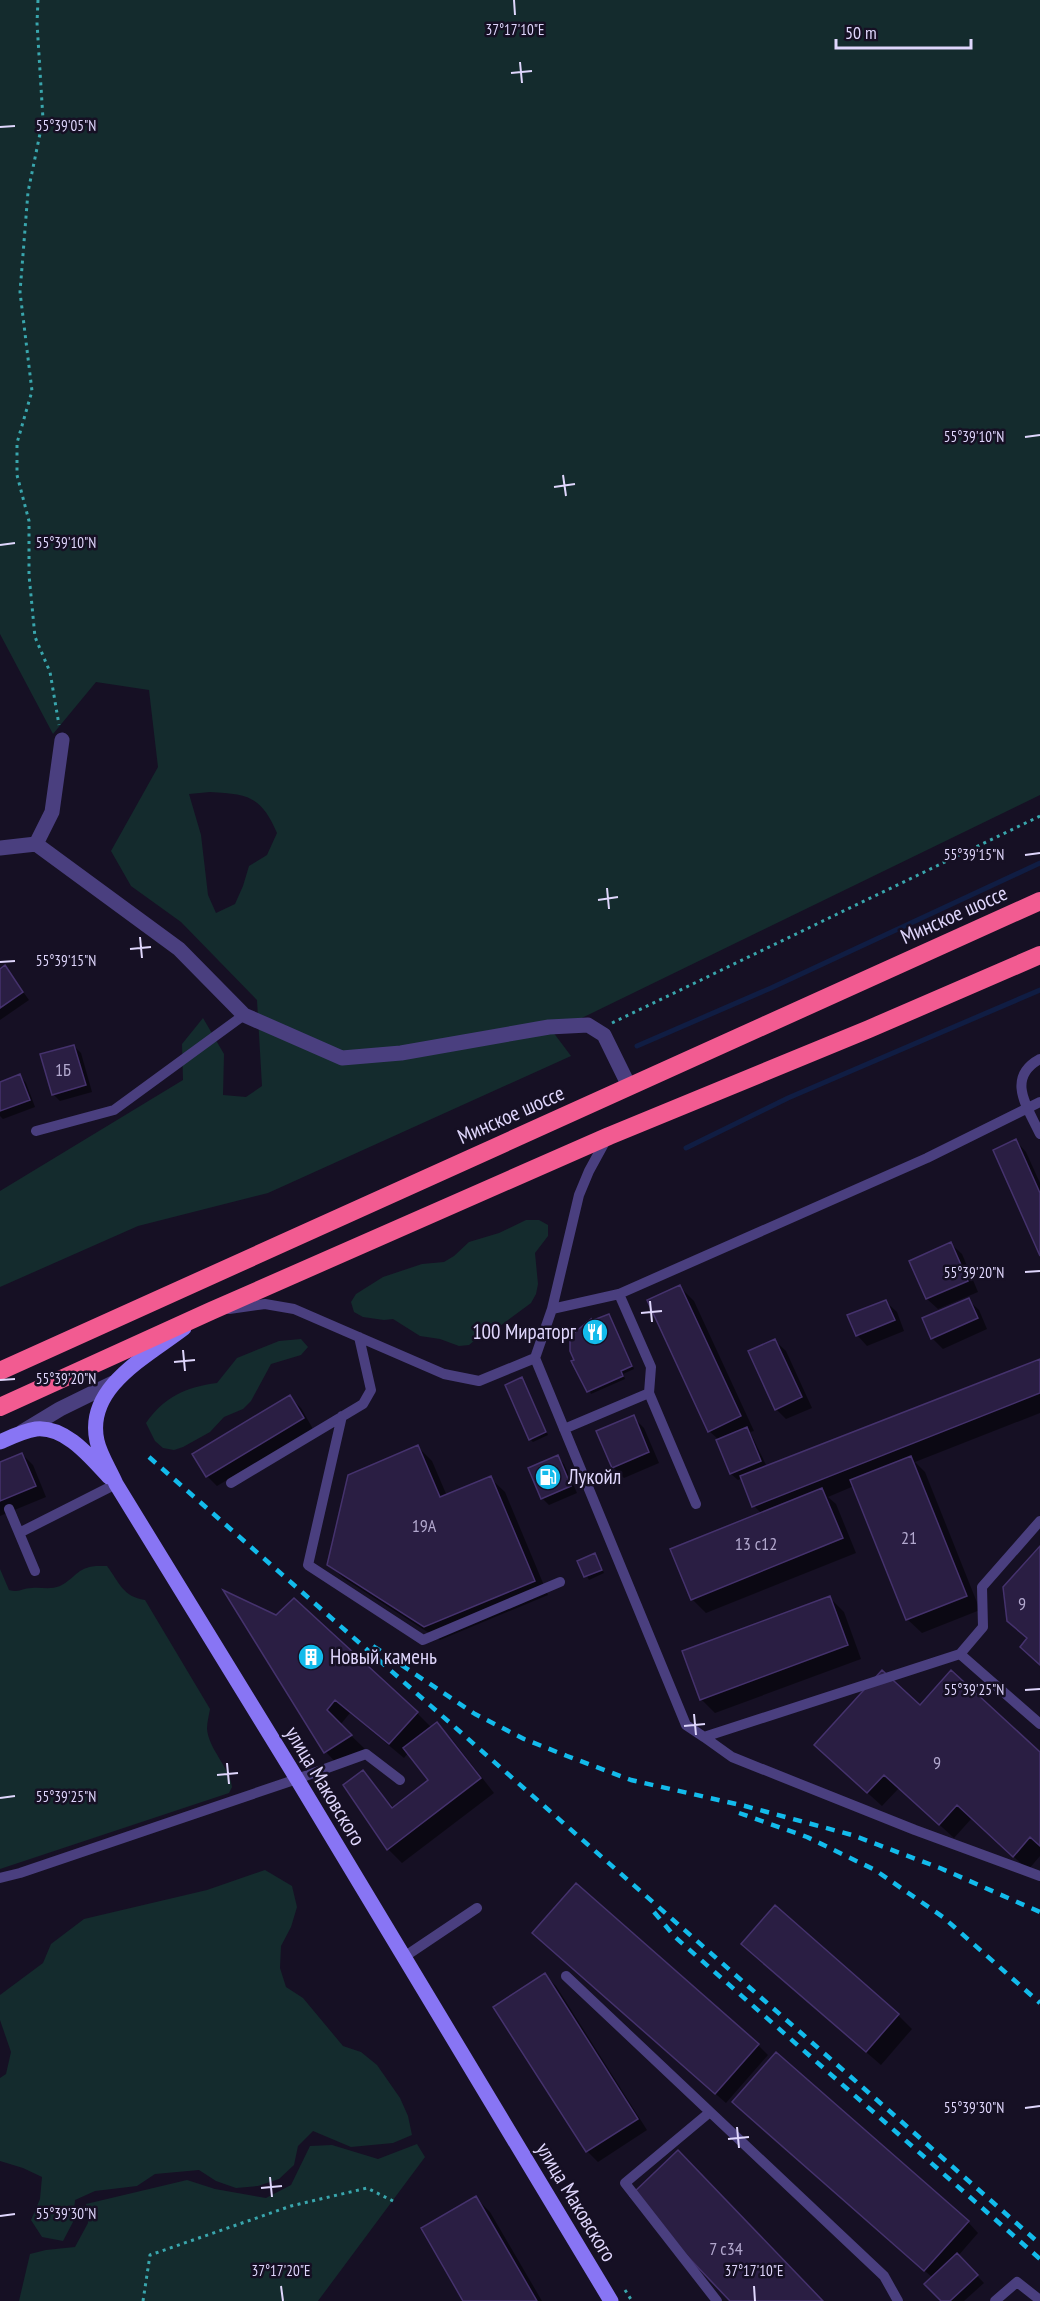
<svg xmlns="http://www.w3.org/2000/svg" width="1040" height="2301" viewBox="0 0 1040 2301" font-family="'PT Sans Narrow',sans-serif">
<rect width="100%" height="100%" fill="#161024"/>
<path fill="#142b2d" fill-rule="evenodd" d="M0 0H1040V795L553 1032 571 1056 268 1193 138 1226 0 1287V1191L183 1080 182 1044 203 1018 224 1054 223 1095 246 1097 262 1086 257 1000 181 922 131 886 111 851 158 767 149 690 96 682 53 734 0 634ZM210 792C248 794 261 796 277 833L267 855 249 866 243 886 235 904 216 913 208 895 201 835 189 794Z
M526 1220H539L548 1225V1236L535 1253 538 1284 536 1294 531 1303 496 1329 486 1331 469 1345 459 1346 440 1339 420 1336 393 1319 384 1320 363 1317 354 1312 351 1302 356 1294 383 1277 422 1264 444 1262 454 1256 469 1242 499 1233Z
M301 1339 308 1347 301 1355 271 1364 251 1401 243 1409 224 1417 210 1432 183 1447 174 1450 163 1448 155 1441 146 1423C164 1397 186 1387 217 1383L237 1358 279 1341Z
M96 1566H107C119 1582 123 1597 145 1600L210 1709C209 1715 207 1722 207 1729 209 1750 229 1766 232 1787L229 1793 0 1869V1569L9 1590C21 1593 21 1588 32 1588 42 1587 50 1590 60 1586 76 1578 76 1568 96 1566Z
M265 1870 292 1886 297 1907 291 1927 281 1946 280 1968 286 1987 303 1998 343 2046 361 2052 377 2065 400 2098 408 2116 412 2135 393 2143 351 2147 313 2131 298 2146 294 2165 279 2179 258 2186 236 2188 216 2181 199 2170 155 2174 137 2186 95 2191 75 2200 73 2222 63 2241 42 2237 31 2220 40 2199 42 2177 23 2168 0 2161V2078L6 2074 11 2052 0 2020V1995L43 1963 51 1944 84 1919 207 1890Z
M417 2144 425 2157 318 2301H19L30 2254 46 2250 75 2247 88 2223 86 2204 187 2180 215 2189 266 2198 291 2185 310 2146 332 2145 378 2159Z"/>
<path fill="#0007" d="M5 967 29 1000 0 1020V971Z
M74 1046 81 1053 92 1092 60 1101 53 1094Z
M20 1076 26 1083 35 1107 3 1119 0 1116V1083Z
M1016 1141 1026 1152 1040 1183V1252Z
M951 1244 962 1254 978 1292 938 1309 927 1299 911 1261Z
M680 1287 694 1301 754 1431 750 1432 767 1467 1040 1361V1413L915 1462 925 1472 980 1610 922 1633 907 1619 854 1486 828 1497 836 1504 856 1553 706 1613 692 1599 762 1514 754 1506 743 1478 738 1480 731 1474 719 1440 709 1431Z
M968 1300 979 1310 987 1329 943 1349 932 1338Z
M886 1302 897 1312 904 1331 867 1346 857 1335Z
M609 1315 634 1369 623 1374 625 1379 591 1394 576 1361Z
M775 1341 786 1351 812 1408 786 1419 776 1409Z
M522 1379 548 1435 533 1442 530 1439Z
M290 1397 301 1408 313 1429 217 1486 207 1476Z
M633 1417 644 1428 659 1463 624 1478 613 1467Z
M418 1447 432 1461 447 1496 490 1478 505 1492 548 1595 440 1640 343 1578 329 1564Z
M22 1454 33 1465 46 1497 0 1516V1464Z
M557 1457 564 1464 577 1493 549 1505 542 1498Z
M595 1555 604 1573 589 1580 579 1562Z
M227 1594 417 1713 432 1728 437 1724 451 1738 494 1793 402 1863 388 1849 362 1772 394 1808 430 1780 409 1752 404 1758 350 1713 340 1725 365 1749 340 1767 326 1752Z
M830 1598 844 1612 861 1659 715 1713 701 1699Z
M920 1707 1040 1754V1856L1028 1870 972 1818 954 1838 899 1788 882 1806 830 1759Z
M544 1943 758 2045 768 2055 726 2103Z
M757 1958 898 2015 912 2029 881 2065Z
M545 1975 556 1986 647 2130 598 2162 587 2151Z
M744 2113 968 2222 978 2233 958 2256 984 2283 964 2301H943L933 2278Z
M476 2198 490 2212 542 2301H465Z"/>
<g fill="none" stroke-linecap="round" stroke-linejoin="round">
<path stroke="#101d43" stroke-width="5" d="M637 1046 771 988 1040 863
M686 1148 788 1098 1040 990"/>
</g>
<path fill="#2a1e43" stroke="#45326d" stroke-width="1.5" d="M5 965 23 992 0 1008V969Z
M74 1045 86 1085 52 1095 40 1054Z
M20 1074 30 1100 0 1111V1082Z
M1016 1139 1040 1193V1256L993 1150Z
M951 1242 968 1281 926 1299 909 1261Z
M680 1285 741 1416 708 1432 647 1300Z
M969 1298 978 1318 931 1339 922 1318Z
M886 1300 895 1320 856 1336 847 1315Z
M609 1314 632 1366 621 1371 623 1376 587 1392 571 1361 574 1360 570 1351V1341L574 1333 591 1319V1321Z
M775 1339 802 1397 775 1410 748 1351Z
M1040 1359V1393L752 1507 740 1476Z
M522 1377 546 1432 529 1440 505 1385Z
M290 1395 304 1418 206 1477 192 1454Z
M634 1415 649 1452 612 1468 596 1431Z
M747 1427 761 1461 730 1474 716 1440Z
M418 1445 440 1497 491 1476 535 1581 424 1627 327 1565 348 1475Z
M22 1453 36 1486 0 1501V1462Z
M558 1455 571 1486 541 1499 528 1468Z
M911 1456 967 1596 906 1620 850 1480Z
M822 1488 843 1538 691 1600 670 1549Z
M1040 1546V1665L1020 1647 1027 1638 1007 1621 1003 1587Z
M595 1553 602 1570 584 1577 577 1561Z
M223 1590 276 1615 294 1598 418 1712 389 1744 335 1700 327 1710 352 1735 324 1753Z
M830 1596 848 1645 700 1700 682 1651Z
M882 1670 920 1705 951 1670 1040 1752V1846L1030 1837 1013 1857 957 1805 939 1825 884 1775 867 1793 814 1745Z
M437 1722 481 1778 387 1850 343 1785 363 1770 392 1808 428 1780 403 1748Z
M576 1883 759 2044 715 2094 532 1933Z
M775 1905 899 2014 866 2052 741 1944Z
M545 1973 638 2119 586 2152 493 2007Z
M776 2052 969 2221 924 2271 732 2102Z
M678 2150 823 2301H730L630 2196Z
M476 2196 537 2301H463L421 2228Z
M957 2253 978 2275 950 2301H941L924 2284Z"/>
<g fill="none" stroke-linecap="round" stroke-linejoin="round">
<path stroke="#39a6ad" stroke-width="3" stroke-dasharray="3 4.5" stroke-linecap="butt" d="M38 0 37 23 43 119 28 192 20 292 32 391 17 443V475L29 521V575L35 637 50 672 59 725
M612 1023 1040 816
M625 2290 632 2301
M143 2301 150 2255 291 2206 367 2188 397 2203"/>
<path stroke="#4a3f7f" stroke-width="10" d="M1040 1059C1005 1078 1028 1108 1040 1134
M36 1131 114 1110 244 1015
M229 1309 265 1304 294 1309 444 1374 479 1381 535 1358 552 1309 579 1195 589 1171 607 1138
M552 1309 619 1294 927 1158 1040 1102
M535 1358 686 1725 704 1737 960 1654 983 1627 982 1587 1040 1521
M649 1393 696 1504
M342 1416 308 1565 423 1640 560 1582
M564 1429 649 1393 651 1367 619 1294
M231 1483 363 1404 371 1390 359 1337
M9 1509 35 1571
M19 1533 116 1484
M960 1654 1040 1724
M704 1737 732 1757 915 1830 1040 1876
M0 1878 20 1873 297 1779 366 1754 400 1780
M404 1957 477 1908
M566 1976 884 2276 898 2301
M710 2112 625 2183 717 2301
M995 2301 1017 2282 1040 2300"/>
<path stroke="#4a3f7f" stroke-width="15" d="M36 844 52 812 62 740
M0 848 36 844 179 949 244 1015 342 1058 401 1053 549 1027 588 1025 604 1035 629 1086
M22 1432 60 1409 113 1383"/>
<path stroke="#8875f4" stroke-width="15" d="M184 1328C148 1356 85 1387 97 1441 100 1455 110 1470 116 1484L297 1779 611 2301
M0 1442C11 1437 23 1431 36 1429 66 1426 91 1458 109 1477"/>
<path stroke="#f25b91" stroke-width="18" d="M0 1371 1040 901
M0 1407 211 1311 609 1136 869 1029 1040 955"/>
<path stroke="#13bbeb" stroke-width="4.5" stroke-dasharray="9 8" stroke-linecap="butt" d="M149 1457 1040 2244
M373 1646 475 1714 524 1739 567 1756 631 1780 745 1806 852 1835 940 1868 1040 1912
M739 1813 807 1837 875 1870 943 1917 1040 2003
M654 1912 675 1937 1040 2259"/>
</g>
<path fill="none" stroke="#dfd6fc" stroke-width="2" d="M514 0 515 15M520 62 522 83M511 73 532 71M0 127 15 126M1025 437 1040 435M563 475 566 496M554 487 575 484M0 545 15 543M1025 855 1040 853M607 888 609 909M598 900 618 897M140 937 142 958M130 949 151 947M0 962 15 961M1025 1272 1040 1271M650 1301 652 1322M641 1313 662 1311M183 1350 185 1371M174 1362 195 1360M0 1380 15 1379M1025 1690 1040 1689M694 1714 696 1735M684 1726 705 1724M227 1763 229 1784M217 1775 238 1773M0 1798 15 1796M1025 2108 1040 2106M737 2127 739 2148M728 2139 749 2137M270 2177 272 2197M261 2188 282 2186M0 2216 15 2214M281 2286 283 2301M754 2286 755 2301"/>
<defs>
<g id="restaurant-disc" transform="scale(1.35)"><circle r="9.5" fill="#13bbeb" stroke="#161024"/><path d="M-5-6h1v4h1v-4h1v4h1v-4h1v5L-1.5 .5V6h-2V.5L-5-1ZM5-6V6H3V1.5H1.5Q1.5-4 5-6Z" fill="#fff"/></g>
<g id="fuel-disc" transform="scale(1.35)"><circle r="9.5" fill="#13bbeb" stroke="#161024"/><path d="M-5.5-6h7V0h2V4h1.3V-2.5L3-4.5l.8-.8L6-3V5H2.5V1h-1V6h-7ZM-4.2-4.7v3.2H.2V-4.7Z" fill="#fff"/></g>
<g id="building-disc" transform="scale(1.35)"><circle r="9.5" fill="#13bbeb" stroke="#161024"/><path d="M-4-6H4V6H1V3H-1V6H-4ZM-2.5-4.3h1.7v1.8h-1.7ZM.8-4.3h1.7v1.8H.8ZM-2.5-1h1.7V.8h-1.7ZM.8-1h1.7V.8H.8Z" fill="#fff"/></g>
</defs>
<g fill-rule="evenodd">
<use href="#restaurant-disc" x="595" y="1332"/>
<use href="#fuel-disc" x="548" y="1477"/>
<use href="#building-disc" x="311" y="1657"/>
</g>
<g text-anchor="middle" stroke-width="5" stroke-linejoin="round" paint-order="stroke">
<g font-size="18" fill="#b2a8ce">
<text x="63" y="1076">1Б</text>
<text x="424" y="1532">19А</text>
<text x="909" y="1544">21</text>
<text x="756" y="1550">13 с12</text>
<text x="1022" y="1610">9</text>
<text x="937" y="1769">9</text>
<text x="726" y="2255">7 с34</text>
</g>
<g font-size="21" fill="#dfd6fc" stroke="#161024">
<text transform="translate(954 915) rotate(-24)" y="7">Минское шоссе</text>
<text transform="translate(511 1115) rotate(-24)" y="7">Минское шоссе</text>
<text transform="translate(325 1786) rotate(59)" y="7">улица Маковского</text>
<text transform="translate(576 2202) rotate(59)" y="7">улица Маковского</text>
</g>
<g font-size="21" fill="#dfd6fc" stroke="#161024" text-anchor="start">
<text x="576" y="1339" text-anchor="end">100 Мираторг</text>
<text x="568" y="1484">Лукойл</text>
<text x="330" y="1664">Новый камень</text>
</g>
</g>
<g font-size="15" text-anchor="middle" fill="#dfd6fc" stroke="#161024" stroke-width="5" stroke-linejoin="round" paint-order="stroke">
<text x="515" y="35">37°17'10"E</text>
<text x="66" y="131">55°39'05"N</text>
<text x="974" y="442">55°39'10"N</text>
<text x="66" y="548">55°39'10"N</text>
<text x="974" y="860">55°39'15"N</text>
<text x="66" y="966">55°39'15"N</text>
<text x="974" y="1278">55°39'20"N</text>
<text x="66" y="1384">55°39'20"N</text>
<text x="974" y="1695">55°39'25"N</text>
<text x="66" y="1802">55°39'25"N</text>
<text x="974" y="2113">55°39'30"N</text>
<text x="66" y="2219">55°39'30"N</text>
<text x="281" y="2276">37°17'20"E</text>
<text x="754" y="2276">37°17'10"E</text>
</g>
<path d="M836 39v9h135v-9" fill="none" stroke="#dfd6fc" stroke-width="3"/>
<text x="845" y="39" font-size="18" fill="#dfd6fc" stroke="#161024" stroke-width="4.5" paint-order="stroke">50 m</text>
</svg>
